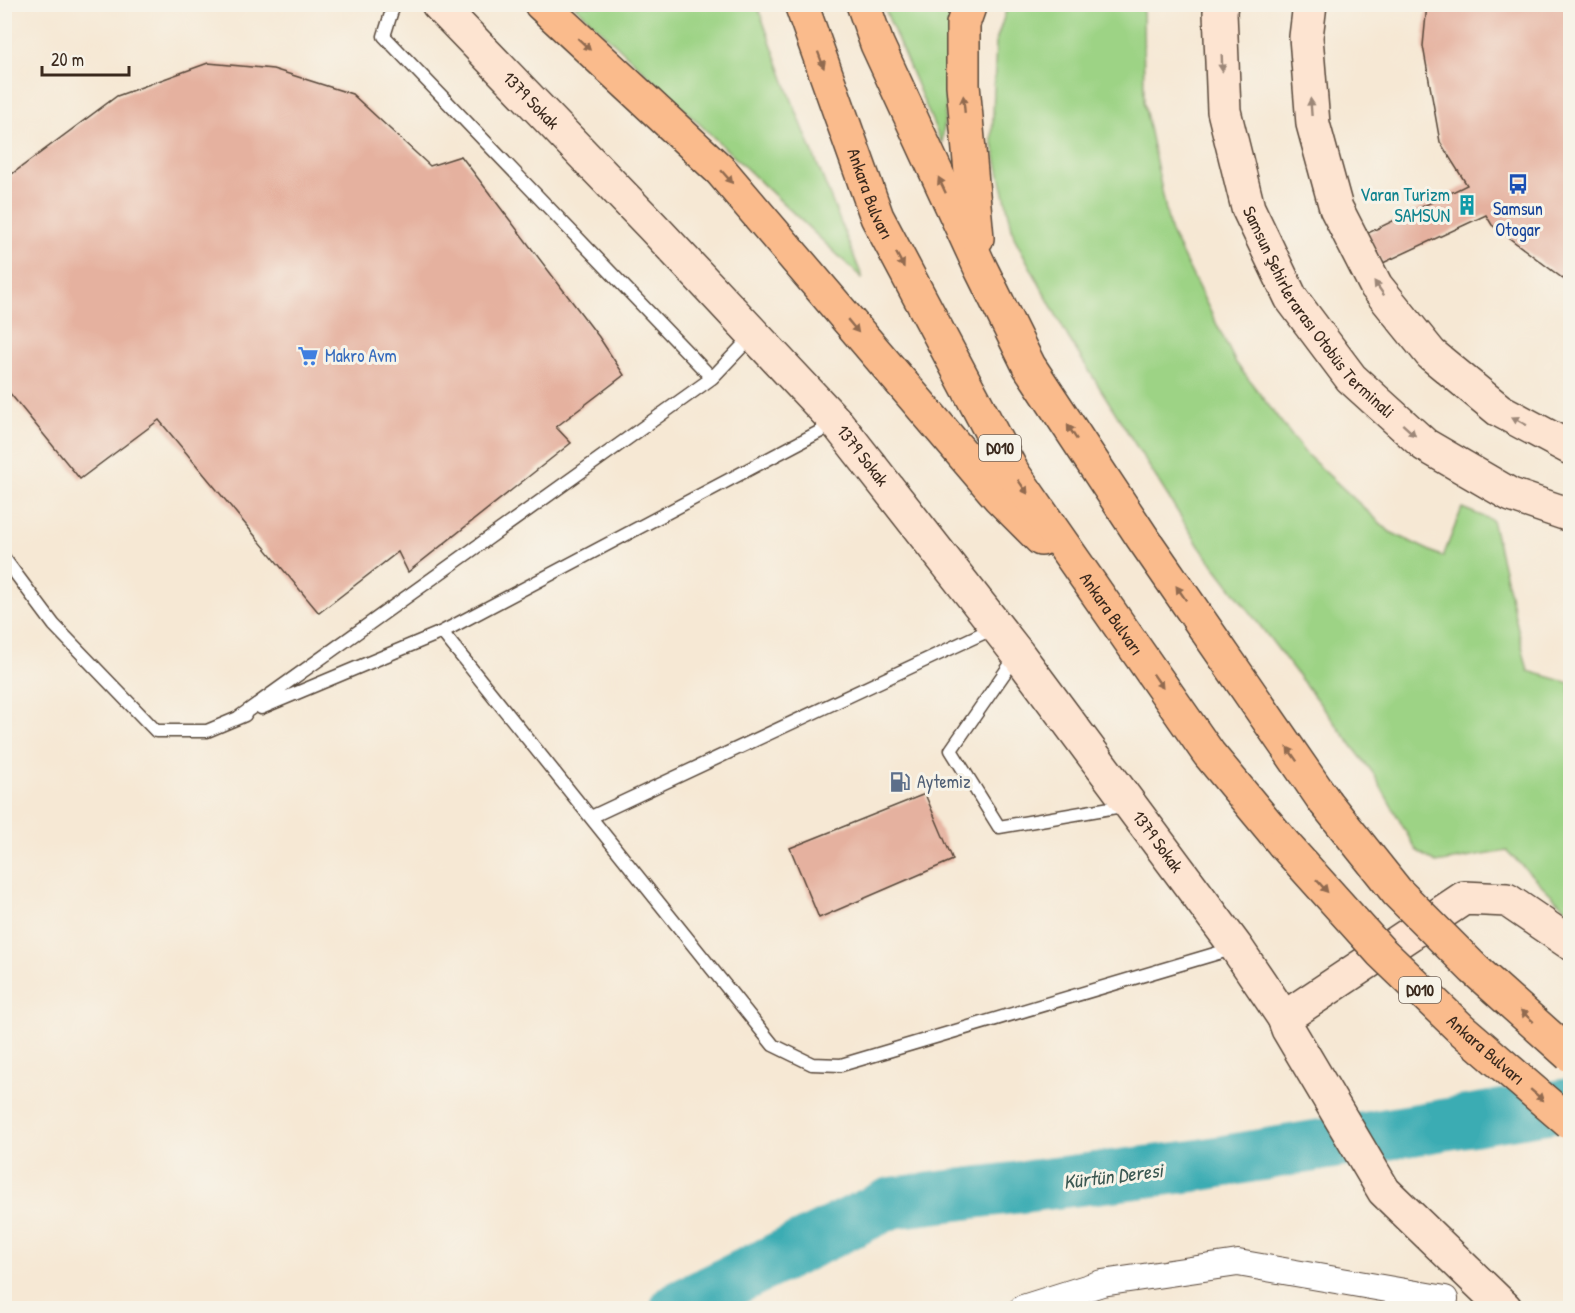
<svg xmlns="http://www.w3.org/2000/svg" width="1575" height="1313" viewBox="0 0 1575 1313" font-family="'Patrick Hand',sans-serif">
<rect width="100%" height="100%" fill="#f7f3e8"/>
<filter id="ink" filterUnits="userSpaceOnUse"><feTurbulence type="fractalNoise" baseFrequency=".0167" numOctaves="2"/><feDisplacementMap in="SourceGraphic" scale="12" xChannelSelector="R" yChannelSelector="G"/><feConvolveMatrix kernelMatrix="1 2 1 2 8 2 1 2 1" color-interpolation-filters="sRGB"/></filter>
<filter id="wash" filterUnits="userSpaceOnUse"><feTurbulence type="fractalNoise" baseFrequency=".008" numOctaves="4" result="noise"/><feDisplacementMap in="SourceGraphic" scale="24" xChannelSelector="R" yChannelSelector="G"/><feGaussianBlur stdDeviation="1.35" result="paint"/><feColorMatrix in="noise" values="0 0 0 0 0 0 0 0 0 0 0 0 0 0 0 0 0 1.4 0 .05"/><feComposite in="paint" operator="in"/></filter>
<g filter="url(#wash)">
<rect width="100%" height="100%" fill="#f6e8d4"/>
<path fill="#9dd385" stroke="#6c7e52" stroke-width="1.5" d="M574 5H757L791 98 863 279Z
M883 5H963L953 37 942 144Z
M1008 5H1143L1144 103 1170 230 1236 363 1305 453 1390 532 1443 557 1462 508 1492 520 1528 671 1570 683V913L1507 851 1436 863 1416 850 1373 773 1199 546 1068 337 1014 237 992 140 996 41Z"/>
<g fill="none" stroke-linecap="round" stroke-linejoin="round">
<path stroke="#3aacb3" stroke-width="52" d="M676 1308 891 1203 1194 1166 1570 1104"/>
</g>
<g id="blocks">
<path fill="#e5b19f" d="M1427 4H1570V284L1492 225 1486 215 1383 263 1366 234 1467 185 1440 142 1423 46Z
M208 63 273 69 352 94 430 166 461 156 599 337 624 375 556 427 571 443 408 572 398 552 319 613 159 420 80 479 4 386V180L117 96Z
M925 794 953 860 819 918 790 848Z"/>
</g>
</g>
<g filter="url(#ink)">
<use href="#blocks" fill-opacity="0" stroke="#574639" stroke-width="1.5"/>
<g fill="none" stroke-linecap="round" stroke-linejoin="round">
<g stroke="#574639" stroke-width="15">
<path id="lane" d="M712 378 752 336
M4 558 54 625 156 731H207L245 715
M442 632 773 1045 812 1064 841 1065 1235 948
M1017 655 951 750 999 827 1128 805
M261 708 442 632 836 423
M239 717 712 378 384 36 394 4
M591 817 996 627"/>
</g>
<g stroke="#574639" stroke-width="28">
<path id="street" d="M1023 1308 1102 1283 1238 1263 1445 1299"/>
</g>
<g stroke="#574639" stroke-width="36">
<g id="secondary">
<path id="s1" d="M438 4 652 226 837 423 1018 654 1236 947 1284 1018 1288 1029 1384 1191 1505 1308"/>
<path id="s2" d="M1221 4 1220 12 1224 111 1248 208 1291 298 1351 378 1425 445 1511 495 1570 515"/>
<path d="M1310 4 1306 37 1313 124 1336 208 1376 286 1431 354 1499 410 1570 448"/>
<path d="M1284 1018 1464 898 1507 900 1570 943"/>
</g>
</g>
<g stroke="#574639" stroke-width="36">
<g id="highway">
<path d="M541 4 721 171 999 497 1041 539"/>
<path id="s3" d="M801 4 877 217 1013 473 1209 754 1283 843"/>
<path d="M863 4 877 44 980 267 1029 366 1142 537 1325 802"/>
<path d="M970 4 963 24V85L977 238"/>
</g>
</g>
<use href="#lane" stroke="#fff" stroke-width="12"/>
<use href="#street" stroke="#fff" stroke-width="26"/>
<use href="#secondary" stroke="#fde4d1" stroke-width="33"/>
<use href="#highway" stroke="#fabb8c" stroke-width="33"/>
<g stroke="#574639" stroke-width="36" stroke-linecap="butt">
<g id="highway-bridge">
<path d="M1325 802 1397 892 1474 969 1570 1055"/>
<path id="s4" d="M1283 843 1381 952 1460 1028 1570 1123"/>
</g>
</g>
<use href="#highway-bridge" stroke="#fabb8c" stroke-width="33"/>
</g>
<defs><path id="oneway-solid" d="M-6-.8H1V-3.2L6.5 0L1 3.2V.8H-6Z" transform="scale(1.5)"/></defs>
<g fill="#916b50">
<use href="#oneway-solid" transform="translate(584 44) rotate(43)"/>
<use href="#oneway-solid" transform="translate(821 60) rotate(70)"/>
<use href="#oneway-solid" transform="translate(964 104) rotate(-95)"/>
<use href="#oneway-solid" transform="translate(727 177) rotate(49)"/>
<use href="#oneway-solid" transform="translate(942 185) rotate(-115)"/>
<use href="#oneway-solid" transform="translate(900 260) rotate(62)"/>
<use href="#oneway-solid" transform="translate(853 326) rotate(50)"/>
<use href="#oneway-solid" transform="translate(1072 432) rotate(-123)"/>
<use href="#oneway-solid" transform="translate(1023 487) rotate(55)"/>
<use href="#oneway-solid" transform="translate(1181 593) rotate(-125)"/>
<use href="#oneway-solid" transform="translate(1158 681) rotate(55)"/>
<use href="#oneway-solid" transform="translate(1292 754) rotate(-125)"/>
<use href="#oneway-solid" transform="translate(1322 886) rotate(48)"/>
<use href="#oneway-solid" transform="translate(1527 1016) rotate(-138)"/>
<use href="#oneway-solid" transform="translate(1537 1095) rotate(41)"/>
</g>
<g fill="#9c8778">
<use href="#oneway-solid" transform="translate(1222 63) rotate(88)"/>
<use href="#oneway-solid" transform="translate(1311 107) rotate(-94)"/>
<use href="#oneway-solid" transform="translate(1379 288) rotate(-125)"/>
<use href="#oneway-solid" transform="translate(1519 421) rotate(-152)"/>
<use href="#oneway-solid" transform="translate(1409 430) rotate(42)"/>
</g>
</g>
<defs>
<g id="bus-bare" transform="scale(1.62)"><path d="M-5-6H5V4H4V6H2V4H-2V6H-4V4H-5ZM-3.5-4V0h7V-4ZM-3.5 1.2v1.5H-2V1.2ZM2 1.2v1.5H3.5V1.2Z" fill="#1a4fb4" stroke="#f7f3e8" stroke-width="2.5" paint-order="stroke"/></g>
<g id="building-bare" transform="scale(1.62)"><path d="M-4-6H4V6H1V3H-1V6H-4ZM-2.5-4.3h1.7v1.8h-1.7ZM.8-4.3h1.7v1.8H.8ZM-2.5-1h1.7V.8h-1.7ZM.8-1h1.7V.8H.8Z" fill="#0f9aa8" stroke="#f7f3e8" stroke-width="2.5" paint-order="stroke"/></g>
<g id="supermarket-bare" transform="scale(1.62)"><path d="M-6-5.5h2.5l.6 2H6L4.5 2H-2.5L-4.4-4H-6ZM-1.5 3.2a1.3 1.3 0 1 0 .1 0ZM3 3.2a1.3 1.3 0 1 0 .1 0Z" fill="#3f7fe0" stroke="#f7f3e8" stroke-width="2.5" paint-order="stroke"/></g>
<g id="fuel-bare" transform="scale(1.62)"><path d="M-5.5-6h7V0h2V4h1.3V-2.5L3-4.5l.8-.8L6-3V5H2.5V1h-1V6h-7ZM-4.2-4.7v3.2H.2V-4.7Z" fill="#5c6f8a" stroke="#f7f3e8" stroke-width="2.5" paint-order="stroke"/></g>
</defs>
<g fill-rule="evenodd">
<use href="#bus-bare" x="1518" y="184"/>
<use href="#building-bare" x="1467" y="205"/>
<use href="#supermarket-bare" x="308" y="356"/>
<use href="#fuel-bare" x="900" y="782"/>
</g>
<g text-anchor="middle" stroke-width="6" stroke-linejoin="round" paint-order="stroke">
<g fill="#f7f3e8" stroke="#73665b" stroke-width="1.5">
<rect x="979" y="435" width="42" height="26" rx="4.5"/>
<rect x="1399" y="977" width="42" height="26" rx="4.5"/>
</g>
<g font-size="16" font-weight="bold" fill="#3b2a1e">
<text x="1000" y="454">D010</text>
<text x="1420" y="996">D010</text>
</g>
<g font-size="18" fill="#3b2a1e" stroke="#f7f3e8">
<text dy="6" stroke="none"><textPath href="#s1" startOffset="134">1379 Sokak</textPath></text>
<text dy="6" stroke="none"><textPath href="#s3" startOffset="202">Ankara Bulvarı</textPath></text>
<text dy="6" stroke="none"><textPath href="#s2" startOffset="334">Samsun Şehirlerarası Otobüs Terminali</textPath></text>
<text dy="6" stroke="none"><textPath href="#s1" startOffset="620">1379 Sokak</textPath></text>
<text dy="6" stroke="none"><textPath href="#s3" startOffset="688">Ankara Bulvarı</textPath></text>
<text dy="6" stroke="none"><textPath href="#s1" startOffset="1106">1379 Sokak</textPath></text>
<text dy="6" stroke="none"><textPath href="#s4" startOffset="290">Ankara Bulvarı</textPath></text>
</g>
<g font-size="18" fill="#0d838f" stroke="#f7f3e8" text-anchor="end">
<text x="1450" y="201">Varan Turizm<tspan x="1450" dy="21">SAMSUN</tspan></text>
</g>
<g font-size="18" fill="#164399" stroke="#f7f3e8">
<text x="1518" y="215">Samsun<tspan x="1518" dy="21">Otogar</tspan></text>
</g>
<g font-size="18" fill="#366cbe" stroke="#f7f3e8" text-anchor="start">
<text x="325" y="362">Makro Avm</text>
</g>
<g font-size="18" fill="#4e5e75" stroke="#f7f3e8" text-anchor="start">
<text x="917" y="788">Aytemiz</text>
</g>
<g font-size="20" font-style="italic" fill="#3b5852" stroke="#f7f3e8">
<text transform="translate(1113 1176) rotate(-7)" y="7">Kürtün Deresi</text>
</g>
</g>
<rect width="1575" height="1313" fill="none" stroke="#f7f3e8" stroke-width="24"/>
<path d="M42 66v9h87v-9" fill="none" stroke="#3b2a1e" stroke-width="3"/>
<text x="51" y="66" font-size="18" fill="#3b2a1e" stroke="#f7f3e8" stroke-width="4.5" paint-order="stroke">20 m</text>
</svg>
